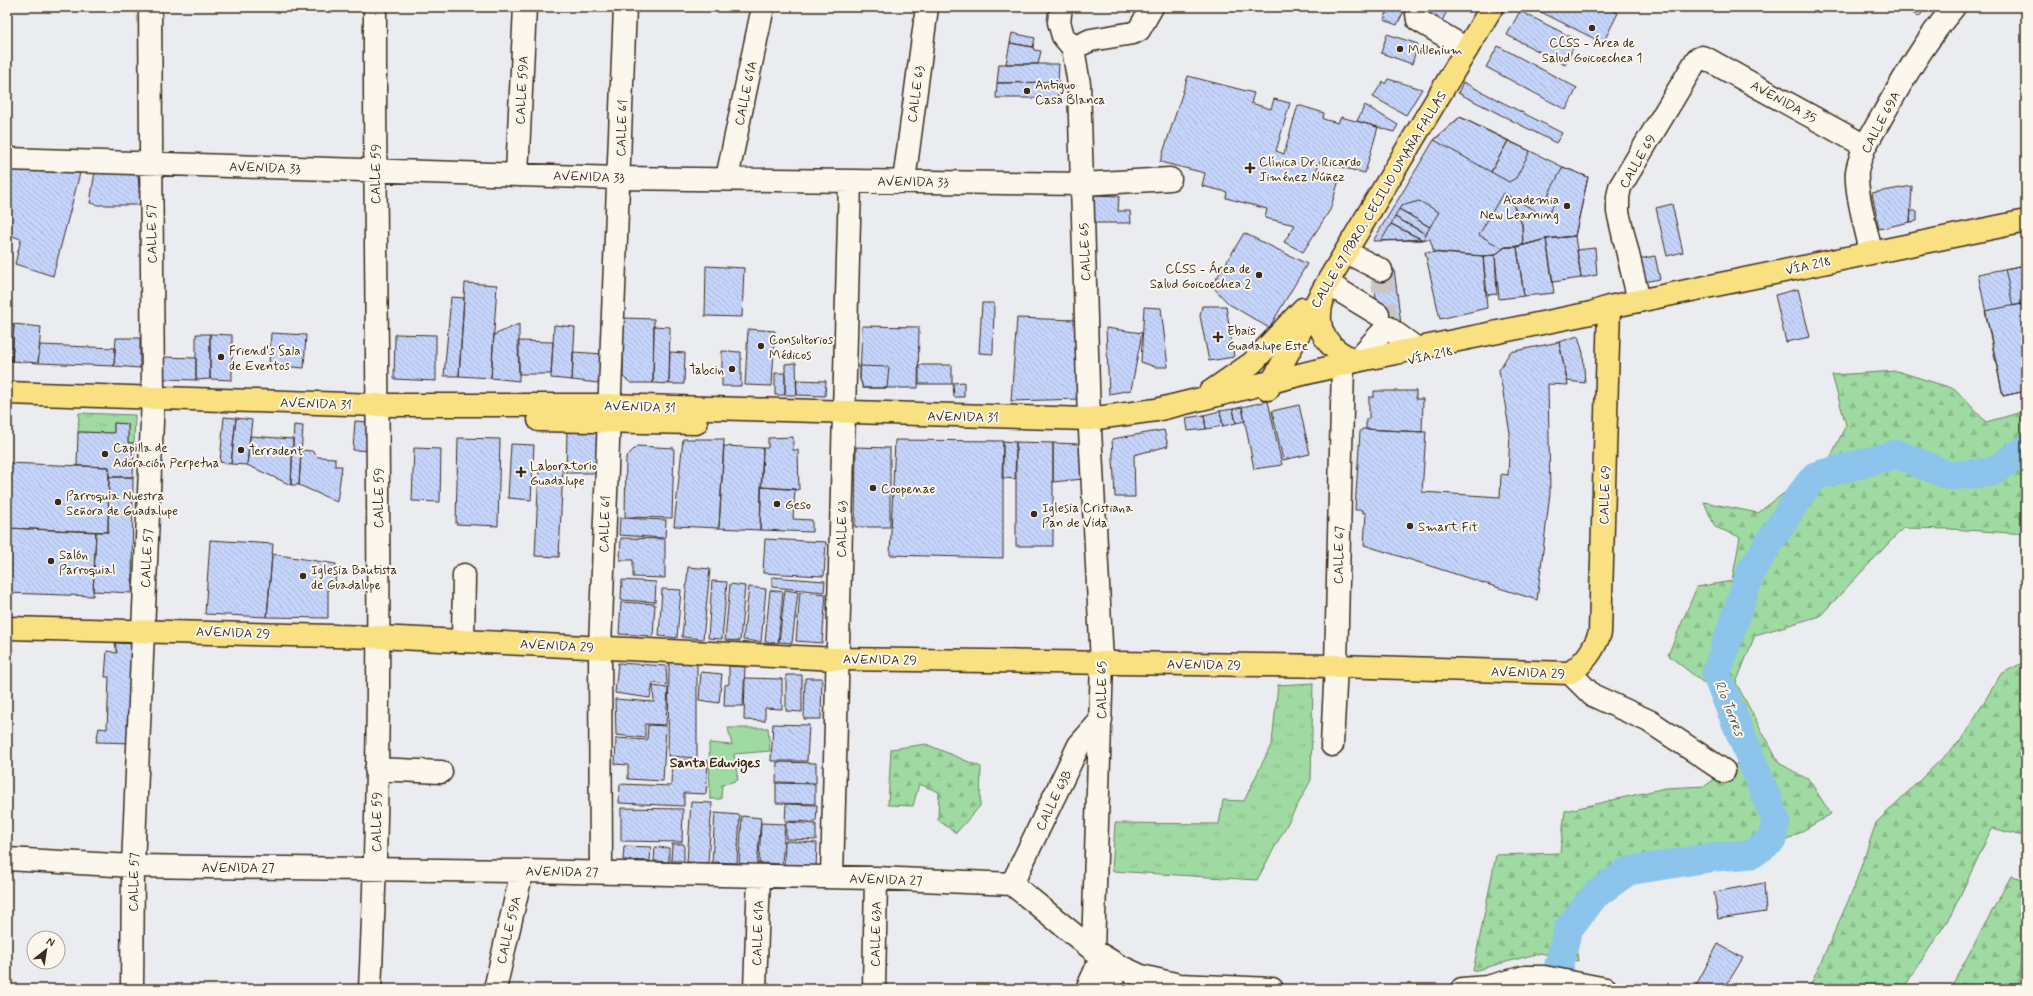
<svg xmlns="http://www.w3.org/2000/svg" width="2033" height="996" viewBox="0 0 2033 996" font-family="Mynerve,sans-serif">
<defs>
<pattern id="grass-tufts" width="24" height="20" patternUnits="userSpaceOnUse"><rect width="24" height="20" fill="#9edaa1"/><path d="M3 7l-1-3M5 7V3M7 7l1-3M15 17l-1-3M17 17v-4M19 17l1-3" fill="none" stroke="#89bb8a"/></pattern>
<pattern id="forest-firs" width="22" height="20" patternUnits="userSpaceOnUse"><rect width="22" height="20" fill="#9edaa1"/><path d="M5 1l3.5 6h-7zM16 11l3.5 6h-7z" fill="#89bb8a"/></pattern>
<pattern id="building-back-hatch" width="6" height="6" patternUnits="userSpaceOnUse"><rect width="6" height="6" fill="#c5d4fb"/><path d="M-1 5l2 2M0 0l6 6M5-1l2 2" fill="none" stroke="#aab6d7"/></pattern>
</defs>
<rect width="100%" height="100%" fill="#ebecf0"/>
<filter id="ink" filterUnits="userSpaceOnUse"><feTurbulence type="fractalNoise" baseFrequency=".025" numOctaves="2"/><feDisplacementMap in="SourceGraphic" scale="8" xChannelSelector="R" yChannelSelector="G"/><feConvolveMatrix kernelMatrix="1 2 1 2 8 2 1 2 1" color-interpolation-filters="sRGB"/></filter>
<g filter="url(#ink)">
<path fill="url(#grass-tufts)" stroke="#6c8260" d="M79 413 135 415 134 443H128V424L114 423V433L78 432Z
M1313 683 1311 780 1257 880 1112 871 1115 823 1219 824 1223 800 1244 801 1272 743 1278 685Z"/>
<path fill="url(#forest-firs)" stroke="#6c8260" d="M1897 371 1955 389 1986 422 2026 411V534L1950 529 1903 528 1820 616 1755 635 1736 683 1779 763 1809 780 1831 814 1743 866 1643 876 1614 886 1574 931 1578 961 1540 953 1473 971 1496 855 1560 853 1565 811 1665 788 1705 786 1746 757 1733 710 1718 694 1668 655 1697 587 1732 581 1740 537 1715 527 1704 502 1758 513 1830 458 1846 425 1832 375Z
M2026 661V837L1992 828 1951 915 1903 989H1809L1853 890 1876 823 1961 740 2001 674Z
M926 744 981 767 980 806 956 833 938 820 939 792 919 784 913 806 888 805 891 749Z
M2011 876 2026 880V909L2018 989H1950Z"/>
<path fill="#9edaa1" stroke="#6c8260" d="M728 728H768L770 751 734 754 738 780 722 785 721 799H710L709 743 732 745Z"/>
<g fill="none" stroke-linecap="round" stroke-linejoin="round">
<path stroke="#8cc4eb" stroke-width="29" d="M1562 989 1559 964 1568 929 1595 895 1628 871 1715 857 1752 854 1772 840 1776 820 1716 674 1751 571 1798 498 1815 476 1897 454 1950 476 1992 472 2026 449"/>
</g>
<path fill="url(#building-back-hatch)" stroke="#3b2a1e" d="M1389 7H1406L1397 25 1384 20Z
M1422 7H1449L1441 23 1424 14Z
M1536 7H1606L1618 13 1603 43 1535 9Z
M1902 7H1926L1919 17Z
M1520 11 1577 40 1565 65 1507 35Z
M1012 33 1035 38 1033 47 1010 43Z
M1387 34 1418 44 1412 64 1381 53Z
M1010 43 1033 47 1034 50 1041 51 1038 64H1006Z
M1498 46 1577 88 1566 110 1486 67Z
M999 64H1059L1058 82 997 83Z
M1188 76 1254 93 1251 103 1271 109 1274 99 1290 103 1276 151 1284 154 1298 105 1324 113 1323 119 1338 123 1341 117 1378 127 1365 173 1319 162 1316 173 1339 180 1330 210 1303 252 1284 242 1295 225 1265 218 1267 209 1226 198 1227 192 1202 186 1205 173 1160 162Z
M1388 79 1422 89 1406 115 1373 97 1383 81 1385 84Z
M1058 82V98H996L997 83Z
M1463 82 1562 133 1556 143 1458 93Z
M1365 105 1398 125 1394 132 1357 121Z
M1460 117 1563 167 1588 177 1575 236 1546 239 1517 247H1505L1495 255 1483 256 1434 252 1430 239 1373 241 1434 140Z
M1460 117 1508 141 1491 172 1434 140Z
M1508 141 1530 151 1516 178 1509 182 1491 172Z
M1563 167 1588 177 1575 236 1546 239 1523 245 1522 224 1509 196 1543 215 1549 213 1556 200 1548 195Z
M7 170 80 173 53 276 15 264 21 239 7 234Z
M95 171 138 173 140 205H98L90 203Z
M1912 186 1910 222 1879 229 1872 193Z
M1503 193 1509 196 1522 224 1523 245 1502 248 1479 235Z
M1094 195 1119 196 1118 211H1130L1131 223H1091L1089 201Z
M1419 201 1439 212 1430 227 1399 209 1401 206Z
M1672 204 1683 252 1667 256 1656 208Z
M1399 209 1430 227 1426 234 1395 217Z
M1911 211H1917V221L1910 222Z
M1395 217 1426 234 1423 240 1391 224Z
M1391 224 1423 240 1381 241Z
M1244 233 1307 264 1269 328 1229 304 1212 286Z
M1575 236 1581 278 1553 282 1546 239Z
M1546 239 1554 293 1524 296 1517 247Z
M1505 247H1517L1524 296 1499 299 1495 255Z
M1595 248 1597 275 1581 278 1577 250Z
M1425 252 1483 256 1487 308 1440 319Z
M1495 255 1497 294 1487 295 1483 256Z
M1655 256 1660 279 1643 282 1638 259Z
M2025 265 2026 391 2003 396 1978 274Z
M2025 265 2026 303 2013 306 2005 269Z
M706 266 744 268 742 317 705 316Z
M1394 269 1401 324 1379 328 1373 271Z
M465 283 497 285 491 378 459 376Z
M1798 289 1810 337 1786 342 1775 295Z
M451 297 464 298 459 376H444Z
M982 303H994L993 354 979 353Z
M2026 303V391L2003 396 1985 311Z
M1202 306H1226L1234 357 1209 361 1200 316Z
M1144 307 1161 308 1168 367H1155L1141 362Z
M623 318 654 319 653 383H631L623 377Z
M1017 318 1076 320 1080 399 1011 401Z
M7 323 14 324 12 361H7Z
M14 324 41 327 38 363 12 361Z
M519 324V381L491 378 494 335Z
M554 325 575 327 572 380 551 378Z
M654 326 670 327 669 384 653 383Z
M862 326 919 327 918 388H863L860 379Z
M1106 328 1142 333 1131 390 1109 394Z
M748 329 775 331 772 386 745 385Z
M271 333 306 335 304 368 269 365Z
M196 334H210V379L196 380Z
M210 334 232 335V380L210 379Z
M395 334 436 335V381L394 379Z
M1578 336 1583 353 1585 383 1567 381 1559 342Z
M116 338H140V368L114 366Z
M518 341 553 342 551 374H519Z
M1559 342 1568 385 1548 384 1550 493 1537 600 1364 545 1366 513H1363V510H1355L1360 432 1362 429 1426 432 1422 492 1500 497 1501 474 1508 475 1510 433 1499 370 1510 352Z
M40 345 115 348 114 366 38 363Z
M722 351 741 352V386H722Z
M573 352 604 354 601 377 598 383 572 380Z
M670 352 685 353 684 384H669Z
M164 357 196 358V380L164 379Z
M796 363 797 395H785V364Z
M919 365H952V384H919Z
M860 366 889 367 887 388H863L860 379Z
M775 373H785V395H775Z
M796 380 826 381 825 396 797 395Z
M964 382V397H954L953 383Z
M1374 391H1416V399H1423L1422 432 1366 429V419L1369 418V397H1374Z
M1268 401 1282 465 1254 469 1242 407Z
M1299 405 1310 454 1283 460 1272 411Z
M1242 407 1245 421 1236 423 1233 409Z
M1233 409 1236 423 1223 426 1220 411Z
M1220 411 1223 426 1206 429 1204 415Z
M1204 415 1206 429 1188 431 1186 418Z
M224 417 236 418 231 464 220 462Z
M236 418 252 420 247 465 231 464Z
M355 421 368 422 375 451 353 450Z
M114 423 128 424V443H134L133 477H109V467L77 466 78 432 114 433Z
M294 425 303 426 299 485H291Z
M1164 430 1168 446 1134 455 1135 497H1115L1112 439Z
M567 431 598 432 597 473H566Z
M250 436 293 439 291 485 247 465Z
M793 437V450H798L799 490 761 487 763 448H768V438Z
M458 438 500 439 498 526 456 524Z
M683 439H724L719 528 674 526Z
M895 440 1003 441V558L890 555Z
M1003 441 1016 442 1015 479 1002 478Z
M1016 442 1053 443V546H1016Z
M1053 443 1080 444 1083 479 1053 482Z
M511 444 534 445 531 500 508 498Z
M637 446 674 448 672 518 625 517 626 457Z
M724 446 763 448 760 530 719 528Z
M856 447 890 448V527H855Z
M414 448 441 449 440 502 412 501Z
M301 450 312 451 318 457 335 458V466H342L337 502 299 485Z
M7 463 109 467 108 532 7 528Z
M539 467 563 468 559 557 535 556Z
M109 477H133L132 593 93 591 96 532H108Z
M761 487 795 489 793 519 812 520V532L760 530Z
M620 518 666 520 665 538 619 535Z
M7 528 96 532 93 596 7 593Z
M621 538 665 539V578L633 577V560H620Z
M765 539 826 542 824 576 763 573Z
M210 540 273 544 267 617 205 614Z
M272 554 336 564 335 588 328 589V618L267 617Z
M688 567 710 569 703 639 682 637Z
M772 577 825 581 824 592 772 587Z
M622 580 656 582 655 602 621 600Z
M712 581 727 582 722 639 708 638Z
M730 584 745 586 740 641 725 640Z
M749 587 766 589 761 642 743 640Z
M662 589 681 590 677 638 659 636Z
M770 590 783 592 778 643 765 642Z
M785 590 798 592 792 643 779 642Z
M800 592 826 594 822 643 796 641Z
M621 602 655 604 653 636 619 634Z
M115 643 139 644 134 743 96 742 99 728 107 729 109 677H105L107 651 117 653Z
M669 662 697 663V758L668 756Z
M618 663 666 666 667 685 653 683 650 698 615 693Z
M729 666 745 667 743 706H724L725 685 729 684Z
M701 672 722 674 719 703 699 700Z
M786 675H802V712L786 711Z
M745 678 782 679V709L765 708V721L744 720Z
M805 678H822L821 719H804Z
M653 686 668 688 666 725 645 724V738L616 735 615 699 654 702Z
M773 724 809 725 807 761H771Z
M648 725 666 726 663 781 628 779V765L615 764 616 738 647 740Z
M672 759 708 761 706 794 684 793V806L619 803 620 784 671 786Z
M777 762 816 763V783L776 782Z
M776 783 815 784V804L776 803Z
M691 802 712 803 708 863 687 862Z
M786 804 817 805 816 822 785 821Z
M621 808 683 809 682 842 621 841Z
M715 813 740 815 737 863 712 862Z
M742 816 761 818 757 865 739 864Z
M786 822 816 824V840L786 839Z
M761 823 785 824 782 864 759 863Z
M785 841 817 843 816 869 784 867Z
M672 844H684V861H671Z
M624 846 651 847 650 861 623 860Z
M655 847 669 848V862L654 861Z
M1764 883 1766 912 1718 919 1714 892Z
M1718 944 1743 958 1724 989H1694Z"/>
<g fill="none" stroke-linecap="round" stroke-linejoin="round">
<path stroke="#c8c5c6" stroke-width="22" stroke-dasharray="22 11" stroke-linecap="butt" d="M1381 270 1387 327"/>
<g stroke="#3b2a1e" stroke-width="25">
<path id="minor" d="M1061 7 1059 22 1063 36 1073 48 1079 84 1089 419
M1416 7 1418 20 1467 49
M1073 48 1091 40 1133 33 1139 30 1152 7
M7 159 619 178 1082 184 1170 179
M517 174 525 7
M727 178 763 7
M904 181 927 7
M1346 252 1381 270
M1871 252C1867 232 1855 191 1857 172 1858 163 1862 154 1865 146 1893 98 1918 49 1954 7
M1327 283 1378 314
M1639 301 1618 212V197L1620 187 1697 59 1702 57 1707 59 1865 146
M1356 361 1387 327 1416 348
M1090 430 1102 662 1093 950
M463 641 464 575
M1570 673 1592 695 1649 721 1724 771
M1332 745 1336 666 1343 364
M376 769 441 772
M7 859 133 866 522 871 876 878 1012 884 1093 950 1119 966 1141 976 1179 985 1272 989
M601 872 600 647 625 7
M832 877 850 181
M1012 884 1079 745 1101 720
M132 989 133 866 153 398 150 7
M370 989C386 662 374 334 375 7
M495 989 522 871
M755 989 759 876
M874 989 876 878
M1087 989 1102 956
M1107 989 1119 966
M1462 989 1487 987 1525 977H1544L1606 989"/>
</g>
<g stroke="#3b2a1e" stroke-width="25">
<path id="major" d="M1323 298C1313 330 1327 349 1356 361
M1268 389 1327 283 1492 7
M1210 392 1252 363 1303 309
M7 393 378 405H608L1089 419 1156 410 1356 361 1591 313 1609 307 2026 221
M539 420 696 423
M7 628 377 637 838 659 1336 666 1570 673C1585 662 1593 651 1600 633L1609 307"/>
</g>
<use href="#minor" stroke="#fbf7ec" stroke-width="22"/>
<use href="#major" stroke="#f9e181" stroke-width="22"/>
</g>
</g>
<g fill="#3b2a1e" stroke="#fbf7ec" stroke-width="1.5">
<circle cx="1592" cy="28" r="4"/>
<circle cx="1400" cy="49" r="4"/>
<circle cx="1027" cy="91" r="4"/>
<path d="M1248 162h4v4h4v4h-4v4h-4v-4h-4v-4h4z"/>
<circle cx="1567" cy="206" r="4"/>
<circle cx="1259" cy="275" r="4"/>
<path d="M1216 331h4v4h4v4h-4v4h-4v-4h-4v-4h4z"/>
<circle cx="761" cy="346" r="4"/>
<circle cx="221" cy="357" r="4"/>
<circle cx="732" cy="369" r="4"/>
<circle cx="241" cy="450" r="4"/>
<circle cx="105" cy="454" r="4"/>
<path d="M519 466h4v4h4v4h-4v4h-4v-4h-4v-4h4z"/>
<circle cx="873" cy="488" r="4"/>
<circle cx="58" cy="502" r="4"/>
<circle cx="777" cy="504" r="4"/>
<circle cx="1034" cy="514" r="4"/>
<circle cx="1410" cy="526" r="4"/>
<circle cx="51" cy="561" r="4"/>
<circle cx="303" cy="576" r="4"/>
</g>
<g text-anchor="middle" stroke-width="4" stroke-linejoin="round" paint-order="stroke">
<g font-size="13" fill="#3b2a1e" stroke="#fbf7ec" text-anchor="start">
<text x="1592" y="47" text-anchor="middle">CCSS - Área de<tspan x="1592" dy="15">Salud Goicoechea 1</tspan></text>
<text x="1408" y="54">Millenium</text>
<text x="1035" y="89">Antiguo<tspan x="1035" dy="15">Casa Blanca</tspan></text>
<text x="1259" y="166">Clínica Dr. Ricardo<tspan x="1259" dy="15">Jiménez Núñez</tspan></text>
<text x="1559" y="204" text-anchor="end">Academia<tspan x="1559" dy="15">New Learning</tspan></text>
<text x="1251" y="273" text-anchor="end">CCSS - Área de<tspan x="1251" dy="15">Salud Goicoechea 2</tspan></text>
<text x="1227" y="335">Ebais<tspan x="1227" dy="15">Guadalupe Este</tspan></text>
<text x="769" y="344">Consultorios<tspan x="769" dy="15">Médicos</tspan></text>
<text x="229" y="355">Friend's Sala<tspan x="229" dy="15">de Eventos</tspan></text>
<text x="724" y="374" text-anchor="end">Tabcin</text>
<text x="113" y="452">Capilla de<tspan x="113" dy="15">Adoración Perpetua</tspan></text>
<text x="249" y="455">Terradent</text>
<text x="530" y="470">Laboratorio<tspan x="530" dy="15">Guadalupe</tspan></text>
<text x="881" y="493">Coopenae</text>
<text x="66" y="500">Parroquia Nuestra<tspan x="66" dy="15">Señora de Guadalupe</tspan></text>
<text x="785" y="509">Geso</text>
<text x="1042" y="512">Iglesia Cristiana<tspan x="1042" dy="15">Pan de Vida</tspan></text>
<text x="1418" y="531">Smart Fit</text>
<text x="59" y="559">Salón<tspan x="59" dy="15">Parroquial</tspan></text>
<text x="311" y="574">Iglesia Bautista<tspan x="311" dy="15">de Guadalupe</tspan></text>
</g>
<g font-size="13" fill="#3b2a1e" stroke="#fbf7ec">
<text transform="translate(521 90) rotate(-87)" y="5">CALLE 59A</text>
<text transform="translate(745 93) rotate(-78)" y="5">CALLE 61A</text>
<text transform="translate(915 94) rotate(-82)" y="5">CALLE 63</text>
<text transform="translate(1784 101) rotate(29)" y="5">AVENIDA 35</text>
<text transform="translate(1880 122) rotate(-62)" y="5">CALLE 69A</text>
<text transform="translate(621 128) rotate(-88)" y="5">CALLE 61</text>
<text transform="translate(1637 161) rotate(-60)" y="5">CALLE 69</text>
<text transform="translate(265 167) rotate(2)" y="5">AVENIDA 33</text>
<text transform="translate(375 174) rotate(-90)" y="5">CALLE 59</text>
<text transform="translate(589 176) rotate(2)" y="5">AVENIDA 33</text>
<text transform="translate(913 181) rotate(1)" y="5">AVENIDA 33</text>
<text transform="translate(1378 199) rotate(-59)" y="5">CALLE 67 PBRO. CECILIO UMAÑA FALLAS</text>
<text transform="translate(151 234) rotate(-91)" y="5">CALLE 57</text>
<text transform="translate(1084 252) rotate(-92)" y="5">CALLE 65</text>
<text transform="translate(1808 265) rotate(-12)" y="5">VÍA 218</text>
<text transform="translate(1430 355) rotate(-12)" y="5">VÍA 218</text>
<text transform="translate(316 403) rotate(2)" y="5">AVENIDA 31</text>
<text transform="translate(640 406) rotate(2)" y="5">AVENIDA 31</text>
<text transform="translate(963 416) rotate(1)" y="5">AVENIDA 31</text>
<text transform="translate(1604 495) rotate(-88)" y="5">CALLE 69</text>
<text transform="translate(378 498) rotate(-90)" y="5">CALLE 59</text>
<text transform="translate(604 524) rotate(-88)" y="5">CALLE 61</text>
<text transform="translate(841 529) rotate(-89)" y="5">CALLE 63</text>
<text transform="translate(1338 555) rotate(-89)" y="5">CALLE 67</text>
<text transform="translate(146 558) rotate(-87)" y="5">CALLE 57</text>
<text transform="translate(233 632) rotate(2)" y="5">AVENIDA 29</text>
<text transform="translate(557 645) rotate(3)" y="5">AVENIDA 29</text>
<text transform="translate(880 659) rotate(1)" y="5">AVENIDA 29</text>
<text transform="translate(1204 664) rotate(1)" y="5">AVENIDA 29</text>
<text transform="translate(1528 672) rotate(2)" y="5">AVENIDA 29</text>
<text transform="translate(1101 690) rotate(-90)" y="5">CALLE 65</text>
<text transform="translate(1053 800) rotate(-64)" y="5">CALLE 63B</text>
<text transform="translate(376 822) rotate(-90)" y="5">CALLE 59</text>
<text x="238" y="872">AVENIDA 27</text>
<text transform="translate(562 871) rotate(1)" y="5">AVENIDA 27</text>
<text transform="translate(886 879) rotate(2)" y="5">AVENIDA 27</text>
<text transform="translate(133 882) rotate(-89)" y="5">CALLE 57</text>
<text transform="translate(508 930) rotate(-77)" y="5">CALLE 59A</text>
<text transform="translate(757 933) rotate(-88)" y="5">CALLE 61A</text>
<text transform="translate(875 934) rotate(-89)" y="5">CALLE 63A</text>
</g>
<g font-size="14" font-style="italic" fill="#53585c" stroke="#fbf7ec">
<text transform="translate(1730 708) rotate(68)" y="5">Río Torres</text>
</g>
<g font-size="14" font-weight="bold" fill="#3b2a1e" stroke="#fbf7ec">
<text x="715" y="767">Santa Eduviges</text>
</g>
</g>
<rect width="2033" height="996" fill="none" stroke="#fbf7ec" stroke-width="24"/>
<rect x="12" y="12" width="2009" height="972" fill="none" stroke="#3b2a1e" stroke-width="1.5" filter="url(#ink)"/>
<g transform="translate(46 950) rotate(30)"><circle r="19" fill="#fbf7ec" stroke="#aea59a"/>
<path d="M0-3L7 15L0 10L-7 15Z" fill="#3b2a1e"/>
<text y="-6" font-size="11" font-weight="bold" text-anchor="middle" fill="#3b2a1e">N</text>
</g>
</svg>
